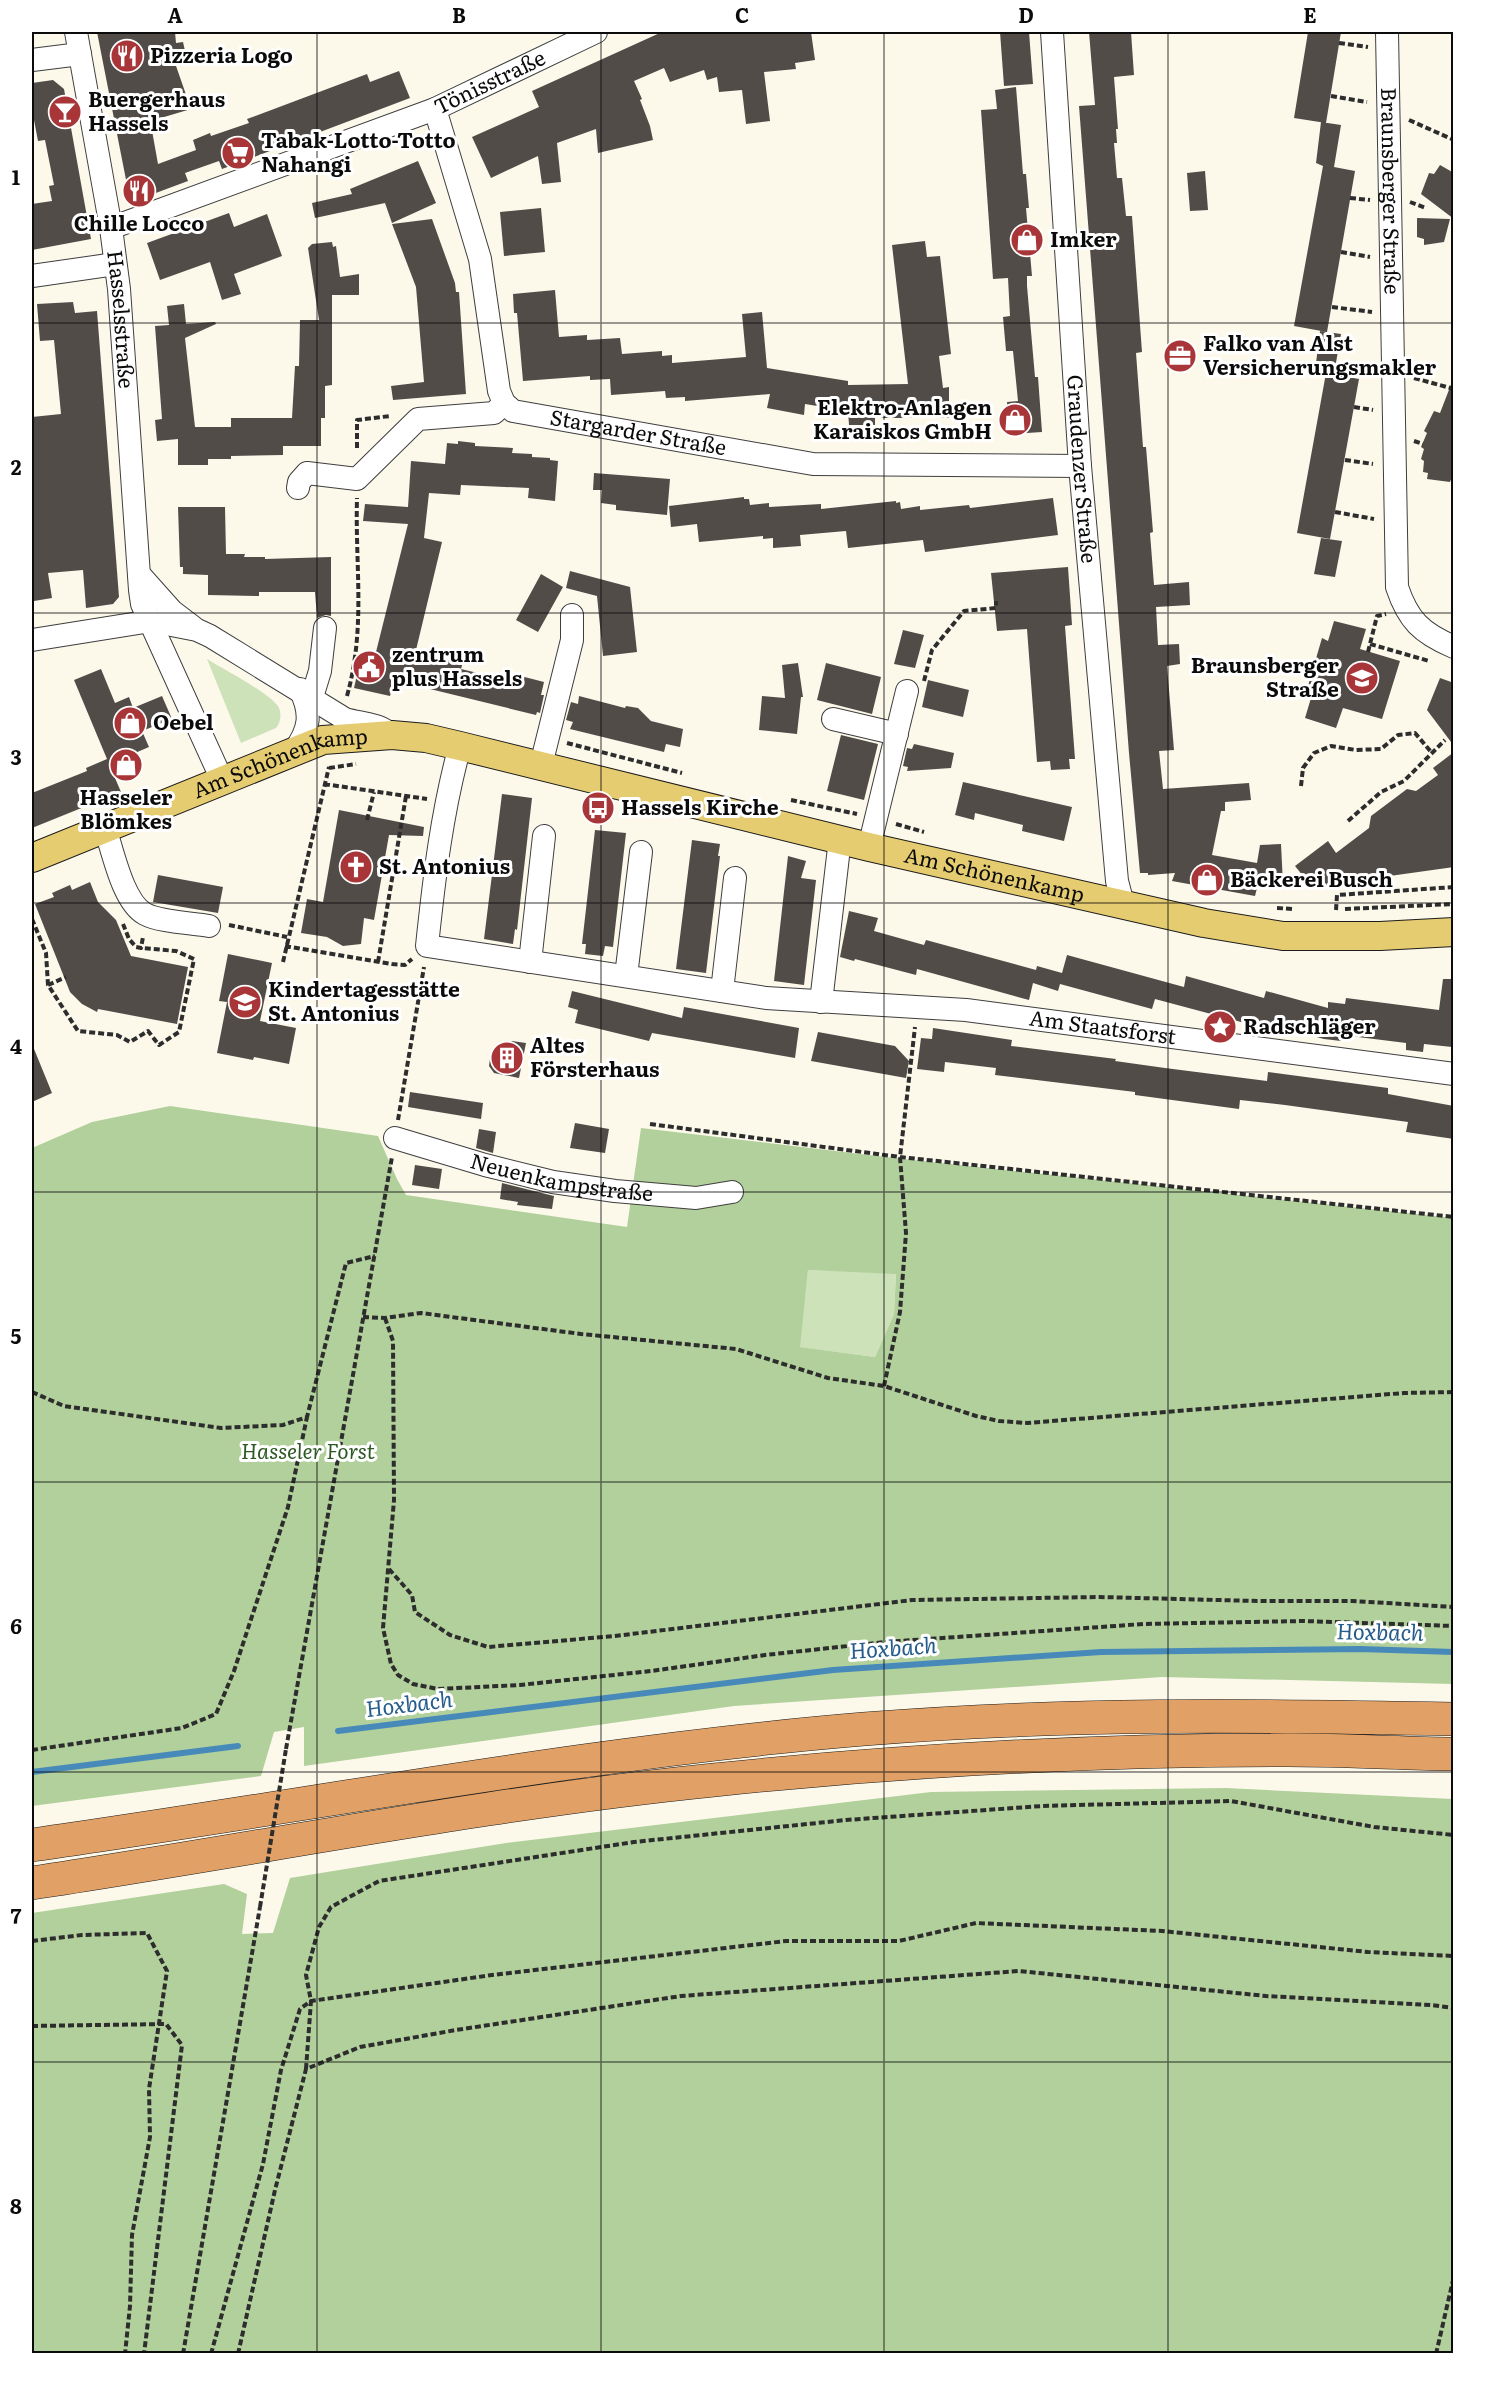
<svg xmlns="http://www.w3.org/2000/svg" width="1485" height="2385" viewBox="0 0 1485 2385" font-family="Literata,serif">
<rect width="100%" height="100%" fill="#fcf9eb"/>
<path fill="#cee2ba" d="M207 659C223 669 268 692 278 706 282 713 281 722 276 728L241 743Z
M808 1270 896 1273 894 1314 875 1357 799 1347Z"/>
<path fill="#b2d09b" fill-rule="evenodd" d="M170 1106 378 1136 397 1179 406 1195 627 1227 641 1128 894 1158 1453 1218V1684L1162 1677 734 1706 304 1766V1727L274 1732 261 1776 32 1806V1148L92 1122ZM808 1270 896 1274 894 1314 875 1357 800 1347Z
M1226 1788 1453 1799V2353H32V1913L224 1884 247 1894 242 1934 273 1933 290 1878 506 1843 931 1792Z"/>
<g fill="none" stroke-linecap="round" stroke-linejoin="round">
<path stroke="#478aba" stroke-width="6" d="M338 1731 833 1670 1101 1652 1360 1649 1454 1652
M32 1772 238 1746"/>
</g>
<path fill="#524c49" d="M97 32H175L176 43 183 42 187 60 175 63 191 109 154 120 155 124 151 125 158 164 196 150 193 140 210 133 211 136 249 123 247 119 367 74 370 82 399 71 410 98 222 169 219 161 185 173 188 181 137 200 129 195Z
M662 32H811L815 60 795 63 796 69 764 72 770 121 746 124 742 90 719 92 717 77 707 80 704 70 670 82 664 68 634 81 642 99 640 100 650 126 653 140 598 153 596 129 557 143 561 182 542 184 538 156 491 178 472 137 539 107 532 91Z
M1000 32H1029L1033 84 1004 86Z
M1089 32H1131L1134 75 1114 77 1118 129H1116L1117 143H1114L1117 178H1122L1126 216H1132L1142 352 1136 353 1143 447H1146L1153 532 1150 533 1154 585 1189 582 1190 605 1156 607 1158 645 1179 644 1180 664 1167 666 1174 750 1159 751 1163 789 1249 783 1251 800 1225 802V811H1221L1212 855 1257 863 1260 845 1281 844 1283 884H1258L1255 896 1172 881 1175 873 1148 875V873H1140L1129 753 1079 106 1095 105Z
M1308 32H1341L1326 123 1294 118Z
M53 80 64 89 91 239 32 250V204L52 201 49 186 54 185 45 140 38 141 34 120 32 121V83Z
M1016 87 1023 174H1026L1029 208H1026L1032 276H1027V286L1035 377H1038L1042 432 1010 434 1007 402 1018 401 1013 351H1006L1003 317 1010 316 1008 278 993 279 981 110 997 109 995 90Z
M1321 122 1341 125 1334 167 1355 171 1327 332 1294 326 1323 166 1316 163Z
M418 161 436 203 392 223 385 203 315 218 312 203 352 194 350 189Z
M1440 165 1454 173V219L1421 194 1429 173 1434 174Z
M1205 171 1208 210 1190 211 1187 173Z
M541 208 545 252 504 256 500 212Z
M229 213 234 227 267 214 282 256 234 274 241 294 222 300 210 262 160 280 147 243Z
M1417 218 1450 219 1444 242 1424 245V239L1417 237Z
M432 219 455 283 456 292H459L466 394 393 400 391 386 424 382 416 287 392 224Z
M925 241 927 257 940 256 951 354 939 356 943 388 949 387V418H875V425H849L848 411 805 404 804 415 767 408 770 394 685 401V397L666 398 665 391 611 395 610 379 590 380V376L523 381 517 313H514L513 294 555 290 559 337 587 335V340L620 338 622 354 662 351V356L672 355V363L746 357 742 314 762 312 767 368 848 381V385L908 384 892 245Z
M332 242 333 247 336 246 340 277 359 274V295H332V385L325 386V418H321V446H283V455L231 456V459H208V465H178V439L157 441 155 420 162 419 155 326 169 325 167 306 184 304 186 324 215 322 216 324 185 338 195 427H231V418H292L295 366H299L300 320H319L308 248 312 244Z
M73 302 75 313 97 311 119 597 113 604 86 608 83 570 48 573 52 598 34 601 32 583V417L61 414 54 340 40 341 37 304Z
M1320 331 1341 334 1334 374 1315 371Z
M1326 373 1359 379 1330 539 1297 533Z
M1452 382 1454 471 1450 482 1427 479 1428 473 1423 472 1424 461 1421 459 1424 449 1421 447 1427 433 1424 431 1434 411 1440 413Z
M458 441 475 443V446L513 448 512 453 532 454V457L550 458V460L558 461 555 501 528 498 529 488 461 485 460 495 429 493 424 538 442 542 416 650 463 662 461 669 511 681 513 674 544 682 541 695H544L540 713 537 712 536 715 430 689 432 681 396 672 390 696 354 688 362 653 375 656 408 524 363 521 365 504 408 507 411 461 445 464 447 443 458 444Z
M594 473 670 479 667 515 616 510V505L601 503 602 490H593Z
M744 497V499H749L750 505 769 503V507L821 504V509L896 501V503L900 502 901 509 920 506V510L969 505 970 508 1053 498 1058 535 925 552 923 540 848 548 846 531 800 535 801 546 773 548V538L763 539V536L699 542 697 524 671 527 669 506Z
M178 507H225L226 554H245L244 557H265V559L331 557V616L326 615 317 618 315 592H259V596L208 595V575L183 574V567H180Z
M1321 538 1342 541 1335 577 1314 574Z
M1068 567 1072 625 1065 626 1075 759H1069L1070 769 1051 770 1050 761 1037 762 1027 629 997 631 991 573Z
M570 571 630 587 637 652 603 656 597 596 566 588Z
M541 574 563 587 538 632 516 620Z
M1334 621 1366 629 1360 649 1400 661 1382 719 1343 708 1336 728 1305 718 1311 698 1305 696 1322 638 1328 641Z
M903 630 924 635 915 668 894 664Z
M798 663 803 697H801L797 734 759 730 762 696 785 698 782 665Z
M826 663 881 677 872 714 817 700Z
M101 669 115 703 129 697 133 708 162 696 172 719 142 731 149 747 135 753 141 767 115 778 121 792 32 828V793L87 771 86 768 107 759 74 680Z
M1440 678 1454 683V746L1427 710Z
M928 680 969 690 963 717 922 707Z
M579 696 625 708 626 706 638 708 651 721 683 729 680 747 666 744 664 752 570 729 573 722 566 720 571 702 578 704Z
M841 735 878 744 864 800 827 791Z
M914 744 954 753 951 768 907 771 908 767 903 766 907 748 912 749Z
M1454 752V867L1361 880 1358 885 1345 887 1341 883 1312 887 1295 866 1328 841 1336 853 1369 828 1371 816 1407 789 1416 791 1438 775 1433 768Z
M963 782 1072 807 1064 841 1022 831 1023 825 975 813 974 820 955 815Z
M502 794 532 798 517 930 515 929 513 944 484 939Z
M339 810 424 827 423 836 389 835 374 920 364 918 361 944 343 946 327 937 301 933 307 899 323 902Z
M595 830 626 833 613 947 605 946 603 956 585 954 586 944H582Z
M692 840 720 844 718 856H720L706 973 676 969Z
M788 856 806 861 801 878 816 880 804 985 774 981Z
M158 875 223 887 218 913 153 902Z
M90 882 98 902 116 920 131 956 188 967 177 1024 98 1009 97 1012 82 1004 70 992 35 904 54 897 52 893 70 885 72 890Z
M849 911 878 918 874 931 924 945 926 940 1036 970 1037 966 1062 973 1067 955 1184 987 1186 976 1264 998 1266 991 1328 1008V1002L1345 1004 1346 998 1439 1010 1443 979H1454L1452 1047 1424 1044 1423 1052 1406 1050V1043L1342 1035 1341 1041 1324 1039 1258 1021 1256 1026 1155 999 1152 1009 1060 984 1058 991 1033 983 1029 1000 917 969 916 975 855 959 854 961 840 957Z
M228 954 272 963 260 1021 296 1028 289 1064 254 1057 253 1060 217 1053 227 1002 219 1001Z
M572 991 682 1018 684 1007 799 1028 795 1058 652 1033 649 1041 575 1023 578 1010 568 1007Z
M933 1028 1012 1040 1011 1046 1116 1059 1115 1061 1165 1068 1267 1081 1268 1072 1388 1088V1094L1454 1106V1139L1406 1132 1408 1122 1285 1105 1240 1100 1239 1109 1135 1095V1092L995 1075 996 1068 945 1062 944 1072 917 1069 921 1038 932 1039Z
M818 1032 895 1046 909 1061 906 1078 811 1061Z
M512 1041 526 1043 519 1078 494 1073 489 1066 490 1059 498 1055 499 1046 504 1047Z
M32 1044 52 1093 32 1102Z
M410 1092 483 1103 481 1119 408 1107Z
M575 1123 609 1129 605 1153 570 1148Z
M479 1129 496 1132 493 1153 476 1148Z
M415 1165 442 1169 439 1189 412 1185Z
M502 1183 554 1196 552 1209 517 1205 518 1202 500 1199Z"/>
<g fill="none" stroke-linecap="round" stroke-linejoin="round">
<g stroke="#3e3e3e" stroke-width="24">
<g id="minor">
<path id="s1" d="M76 32 111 228 119 289 140 590 142 604 222 780"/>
<path id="s2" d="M1052 32 1080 466 1117 881 1123 904"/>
<path id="s3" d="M1387 32 1397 587C1408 620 1421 633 1454 647"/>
<path d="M32 60 80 54"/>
<path id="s4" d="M435 109 480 259 499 391 504 403 513 411 813 464 1080 466"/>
<path id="s5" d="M111 228 435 109 596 32"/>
<path d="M32 276 115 264"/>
<path d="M298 488 299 482 307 473 357 479 418 419 494 413 504 403"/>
<path d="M139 574 172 611 193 627"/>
<path d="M32 640 151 621 197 630 210 636 345 719C358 723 374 723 385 730"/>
<path d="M312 697 320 671 325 628"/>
<path d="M833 719 897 734"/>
<path id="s6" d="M460 746C442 811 434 879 427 946L766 998 966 1010 1454 1074"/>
<path d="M294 751C310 729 312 714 300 689"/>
<path d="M541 765 572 640V615"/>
<path d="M105 828C113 852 123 902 145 914 160 922 192 923 209 926"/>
<path d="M869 847 907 691"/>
<path d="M530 962 544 836"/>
<path d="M626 976 641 852"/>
<path d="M722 991 735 878"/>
<path d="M821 1002 840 839"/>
<path id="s7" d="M395 1138 485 1165 553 1182 615 1191 696 1198 732 1192"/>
</g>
</g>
<g stroke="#1c1c1c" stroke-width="30">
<g id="major">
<path id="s8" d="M32 858 323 740 392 735 426 738 460 746 869 847 1204 923 1283 936H1380L1454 932"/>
</g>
</g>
<g stroke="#1c1c1c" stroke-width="34">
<path id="highway" d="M32 1845C309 1806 585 1752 864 1729 1061 1713 1257 1715 1454 1719
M32 1883C259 1849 485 1803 714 1780 904 1760 1097 1750 1288 1750 1343 1750 1398 1753 1454 1754"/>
</g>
<path stroke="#2d2d2d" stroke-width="4" stroke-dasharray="6 3" stroke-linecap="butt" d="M1339 43 1368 47
M1331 96 1367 102
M1409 120 1454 140
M1350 198 1370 200
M1410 202 1426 208
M1341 252 1370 257
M1332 307 1372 312
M1414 378 1454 389
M1354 407 1373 410
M1414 441 1423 444
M357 448V420L390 416
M1345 460 1373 464
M1335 512 1374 519
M1370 644 1429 661
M1368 652 1377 616 1386 614
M924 681 932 650 964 611 996 608V601
M347 696C366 628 355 566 357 498
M567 743 682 773
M329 768 356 764
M324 784 427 799
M1301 786 1303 768 1314 753 1331 746 1356 750 1381 749 1398 735 1415 733 1432 753
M791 800 857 814
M367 820 374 792
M1348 821 1381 792 1404 781 1445 740
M896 824 924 832
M1277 908 1293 909
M1345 909 1454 904
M1336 910 1337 895 1454 887
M32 919 46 953 48 985 78 1031 117 1035 130 1042 148 1031 159 1045 179 1032 194 959 176 951 141 948
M123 924 129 939 136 947 141 948 143 937
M229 925 287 937
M285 946 392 964 405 965 412 959
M283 962 329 767
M378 962 406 796
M48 985 66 977
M398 1120 424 967
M650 1124 900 1157 1454 1217
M363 1317 385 1318 421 1313 581 1334 736 1349 828 1378 884 1386 976 1416 999 1421 1027 1423 1404 1393 1454 1392
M385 1318 393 1341 394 1500 383 1628 391 1664 398 1675 413 1684 438 1689 520 1685 651 1671 765 1655 885 1642 1143 1624 1304 1621 1454 1626
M884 1386 900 1312 906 1233 900 1157 915 1027
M32 1392 64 1406 221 1428 283 1425 307 1417 346 1263 375 1256
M389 1569 412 1595 415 1612 450 1635 488 1647 615 1636 912 1600 1099 1597 1257 1601H1353L1454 1607
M286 1749 392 1157
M32 1750 182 1728 216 1714 234 1671 288 1507 307 1417
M32 1941 82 1935 147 1933 167 1971 149 2089 150 2137 132 2235 130 2306 125 2354
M32 2026 166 2024 182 2045 144 2354
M306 2069 311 2001 306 1975 319 1927 331 1907 379 1881 634 1842 846 1820 1042 1806 1231 1801 1374 1827 1454 1835
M183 2354 260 1907
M211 2354 263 2164 281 2070 300 2009 311 2001 492 1975 786 1941H899L976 1923 1162 1931 1368 1952 1454 1956
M238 2354 275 2190 306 2069 360 2047 456 2030 681 1996 1019 1971 1266 1996 1431 2005 1454 2008
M1436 2354 1454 2276"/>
<use href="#minor" stroke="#fff" stroke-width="22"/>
<use href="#major" stroke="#e6cc71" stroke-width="28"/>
<use href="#highway" stroke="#e1a065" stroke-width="33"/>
<path stroke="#2d2d2d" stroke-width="4" stroke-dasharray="6 3" stroke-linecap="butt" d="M260 1907 286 1749"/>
</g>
<path fill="none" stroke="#0b0b0b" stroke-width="1.5" stroke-opacity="0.55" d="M317 32V2354M601 32V2354M884 32V2354M1168 32V2354M32 323H1454M32 613H1454M32 903H1454M32 1192H1454M32 1482H1454M32 1772H1454M32 2062H1454"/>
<defs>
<g id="restaurant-disc" transform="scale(1.725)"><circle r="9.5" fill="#a83639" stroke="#fff"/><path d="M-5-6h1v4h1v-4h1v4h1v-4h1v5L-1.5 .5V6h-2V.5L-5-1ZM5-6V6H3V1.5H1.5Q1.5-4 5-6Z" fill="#fff"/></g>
<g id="bar-disc" transform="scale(1.725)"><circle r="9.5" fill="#a83639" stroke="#fff"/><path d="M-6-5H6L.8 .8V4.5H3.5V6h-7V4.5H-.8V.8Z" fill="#fff"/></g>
<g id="supermarket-disc" transform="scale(1.725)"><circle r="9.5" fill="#a83639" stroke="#fff"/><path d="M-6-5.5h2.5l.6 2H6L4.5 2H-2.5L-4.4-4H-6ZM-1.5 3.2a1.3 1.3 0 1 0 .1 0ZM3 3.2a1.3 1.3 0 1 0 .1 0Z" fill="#fff"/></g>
<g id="shop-disc" transform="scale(1.725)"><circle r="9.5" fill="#a83639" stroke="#fff"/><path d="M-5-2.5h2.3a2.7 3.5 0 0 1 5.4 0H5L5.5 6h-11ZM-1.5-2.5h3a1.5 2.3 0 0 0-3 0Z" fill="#fff"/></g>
<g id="office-disc" transform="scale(1.725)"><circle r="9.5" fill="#a83639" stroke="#fff"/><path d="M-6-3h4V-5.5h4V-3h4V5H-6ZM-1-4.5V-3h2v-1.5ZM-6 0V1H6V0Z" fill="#fff"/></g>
<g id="civic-disc" transform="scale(1.725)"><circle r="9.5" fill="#a83639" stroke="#fff"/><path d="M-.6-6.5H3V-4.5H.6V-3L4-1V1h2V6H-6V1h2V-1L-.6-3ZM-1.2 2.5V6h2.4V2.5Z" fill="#fff"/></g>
<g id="school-disc" transform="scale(1.725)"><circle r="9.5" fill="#a83639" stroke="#fff"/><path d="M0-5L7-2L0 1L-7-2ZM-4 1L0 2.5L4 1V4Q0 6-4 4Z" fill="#fff"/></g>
<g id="bus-disc" transform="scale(1.725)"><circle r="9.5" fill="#a83639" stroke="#fff"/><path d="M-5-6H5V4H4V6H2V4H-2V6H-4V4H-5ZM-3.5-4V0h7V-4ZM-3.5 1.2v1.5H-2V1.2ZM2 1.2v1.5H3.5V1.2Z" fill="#fff"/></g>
<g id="church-disc" transform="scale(1.725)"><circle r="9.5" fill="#a83639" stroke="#fff"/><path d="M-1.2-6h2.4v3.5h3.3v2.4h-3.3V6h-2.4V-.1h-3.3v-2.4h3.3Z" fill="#fff"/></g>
<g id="sight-disc" transform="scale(1.725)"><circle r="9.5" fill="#a83639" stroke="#fff"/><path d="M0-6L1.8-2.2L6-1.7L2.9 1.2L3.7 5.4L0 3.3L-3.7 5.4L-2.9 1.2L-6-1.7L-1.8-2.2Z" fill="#fff"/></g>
<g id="building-disc" transform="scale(1.725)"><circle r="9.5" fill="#a83639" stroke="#fff"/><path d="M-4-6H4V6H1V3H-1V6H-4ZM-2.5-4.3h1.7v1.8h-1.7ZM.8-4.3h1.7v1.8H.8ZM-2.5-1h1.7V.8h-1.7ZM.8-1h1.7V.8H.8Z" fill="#fff"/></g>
</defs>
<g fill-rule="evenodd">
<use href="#restaurant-disc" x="127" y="56"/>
<use href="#bar-disc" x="65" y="112"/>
<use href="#supermarket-disc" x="238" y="153"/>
<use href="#restaurant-disc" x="139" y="191"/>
<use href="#shop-disc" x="1027" y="240"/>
<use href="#office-disc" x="1180" y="356"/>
<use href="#shop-disc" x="1015" y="420"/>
<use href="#civic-disc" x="369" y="667"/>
<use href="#school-disc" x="1362" y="678"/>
<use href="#shop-disc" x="130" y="723"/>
<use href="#shop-disc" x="126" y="765"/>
<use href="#bus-disc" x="598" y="808"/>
<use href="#church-disc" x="356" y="867"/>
<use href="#shop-disc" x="1207" y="880"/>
<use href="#school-disc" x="245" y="1002"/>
<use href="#sight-disc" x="1220" y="1027"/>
<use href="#building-disc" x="507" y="1058"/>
</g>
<g text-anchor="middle" stroke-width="6" stroke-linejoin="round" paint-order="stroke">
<g font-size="21" font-weight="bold" fill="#0b0b0b" stroke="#fff" text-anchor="start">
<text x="150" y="63">Pizzeria Logo</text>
<text x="88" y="107">Buergerhaus<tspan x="88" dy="24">Hassels</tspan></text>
<text x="261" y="148">Tabak-Lotto-Totto<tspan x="261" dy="24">Nahangi</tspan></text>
<text x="139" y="231" text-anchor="middle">Chille Locco</text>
<text x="1050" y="247">Imker</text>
<text x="1203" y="351">Falko van Alst<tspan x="1203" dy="24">Versicherungsmakler</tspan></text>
<text x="992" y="415" text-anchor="end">Elektro-Anlagen<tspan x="992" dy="24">Karaiskos GmbH</tspan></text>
<text x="392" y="662">zentrum<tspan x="392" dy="24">plus Hassels</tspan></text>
<text x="1339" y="673" text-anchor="end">Braunsberger<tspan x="1339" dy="24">Straße</tspan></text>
<text x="153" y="730">Oebel</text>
<text x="126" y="805" text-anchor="middle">Hasseler<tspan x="126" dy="24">Blömkes</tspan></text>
<text x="621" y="815">Hassels Kirche</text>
<text x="379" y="874">St. Antonius</text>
<text x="1230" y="887">Bäckerei Busch</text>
<text x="268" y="997">Kindertagesstätte<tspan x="268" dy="24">St. Antonius</tspan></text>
<text x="1243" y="1034">Radschläger</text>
<text x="530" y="1053">Altes<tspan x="530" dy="24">Försterhaus</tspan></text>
</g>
<g font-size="21" fill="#0b0b0b" stroke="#fff">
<text dy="7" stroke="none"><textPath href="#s5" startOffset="406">Tönisstraße</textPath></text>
<text dy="7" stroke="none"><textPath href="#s3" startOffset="159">Braunsberger Straße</textPath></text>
<text dy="7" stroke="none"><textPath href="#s1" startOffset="291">Hasselsstraße</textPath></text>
<text dy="7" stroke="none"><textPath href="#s4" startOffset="442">Stargarder Straße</textPath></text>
<text dy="7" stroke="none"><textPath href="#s2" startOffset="438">Graudenzer Straße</textPath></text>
<text dy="7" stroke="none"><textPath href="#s8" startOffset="267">Am Schönenkamp</textPath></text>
<text dy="7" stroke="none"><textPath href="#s8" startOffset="1002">Am Schönenkamp</textPath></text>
<text dy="7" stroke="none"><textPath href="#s6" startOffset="884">Am Staatsforst</textPath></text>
<text dy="7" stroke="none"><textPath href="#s7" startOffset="172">Neuenkampstraße</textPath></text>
</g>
<g font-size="21" font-style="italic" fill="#2e5924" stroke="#fff">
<text x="308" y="1459">Hasseler Forst</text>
</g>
<g font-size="22" font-style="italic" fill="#255c8b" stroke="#fff">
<text transform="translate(1380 1632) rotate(1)" y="8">Hoxbach</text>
<text transform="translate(893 1648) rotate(-4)" y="8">Hoxbach</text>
<text transform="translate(409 1704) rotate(-7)" y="8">Hoxbach</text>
</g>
</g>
<rect width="1485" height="2385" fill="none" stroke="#ffffff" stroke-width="66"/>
<rect x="33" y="33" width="1419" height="2319" fill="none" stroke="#0b0b0b" stroke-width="2"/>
<g font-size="20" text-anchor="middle" font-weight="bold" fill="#0b0b0b">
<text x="175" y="23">A</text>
<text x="459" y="23">B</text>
<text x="742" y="23">C</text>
<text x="1026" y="23">D</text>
<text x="1310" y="23">E</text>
<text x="16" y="185">1</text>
<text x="16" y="475">2</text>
<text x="16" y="765">3</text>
<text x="16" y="1054">4</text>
<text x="16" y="1344">5</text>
<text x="16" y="1634">6</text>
<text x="16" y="1924">7</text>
<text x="16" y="2214">8</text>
</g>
</svg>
